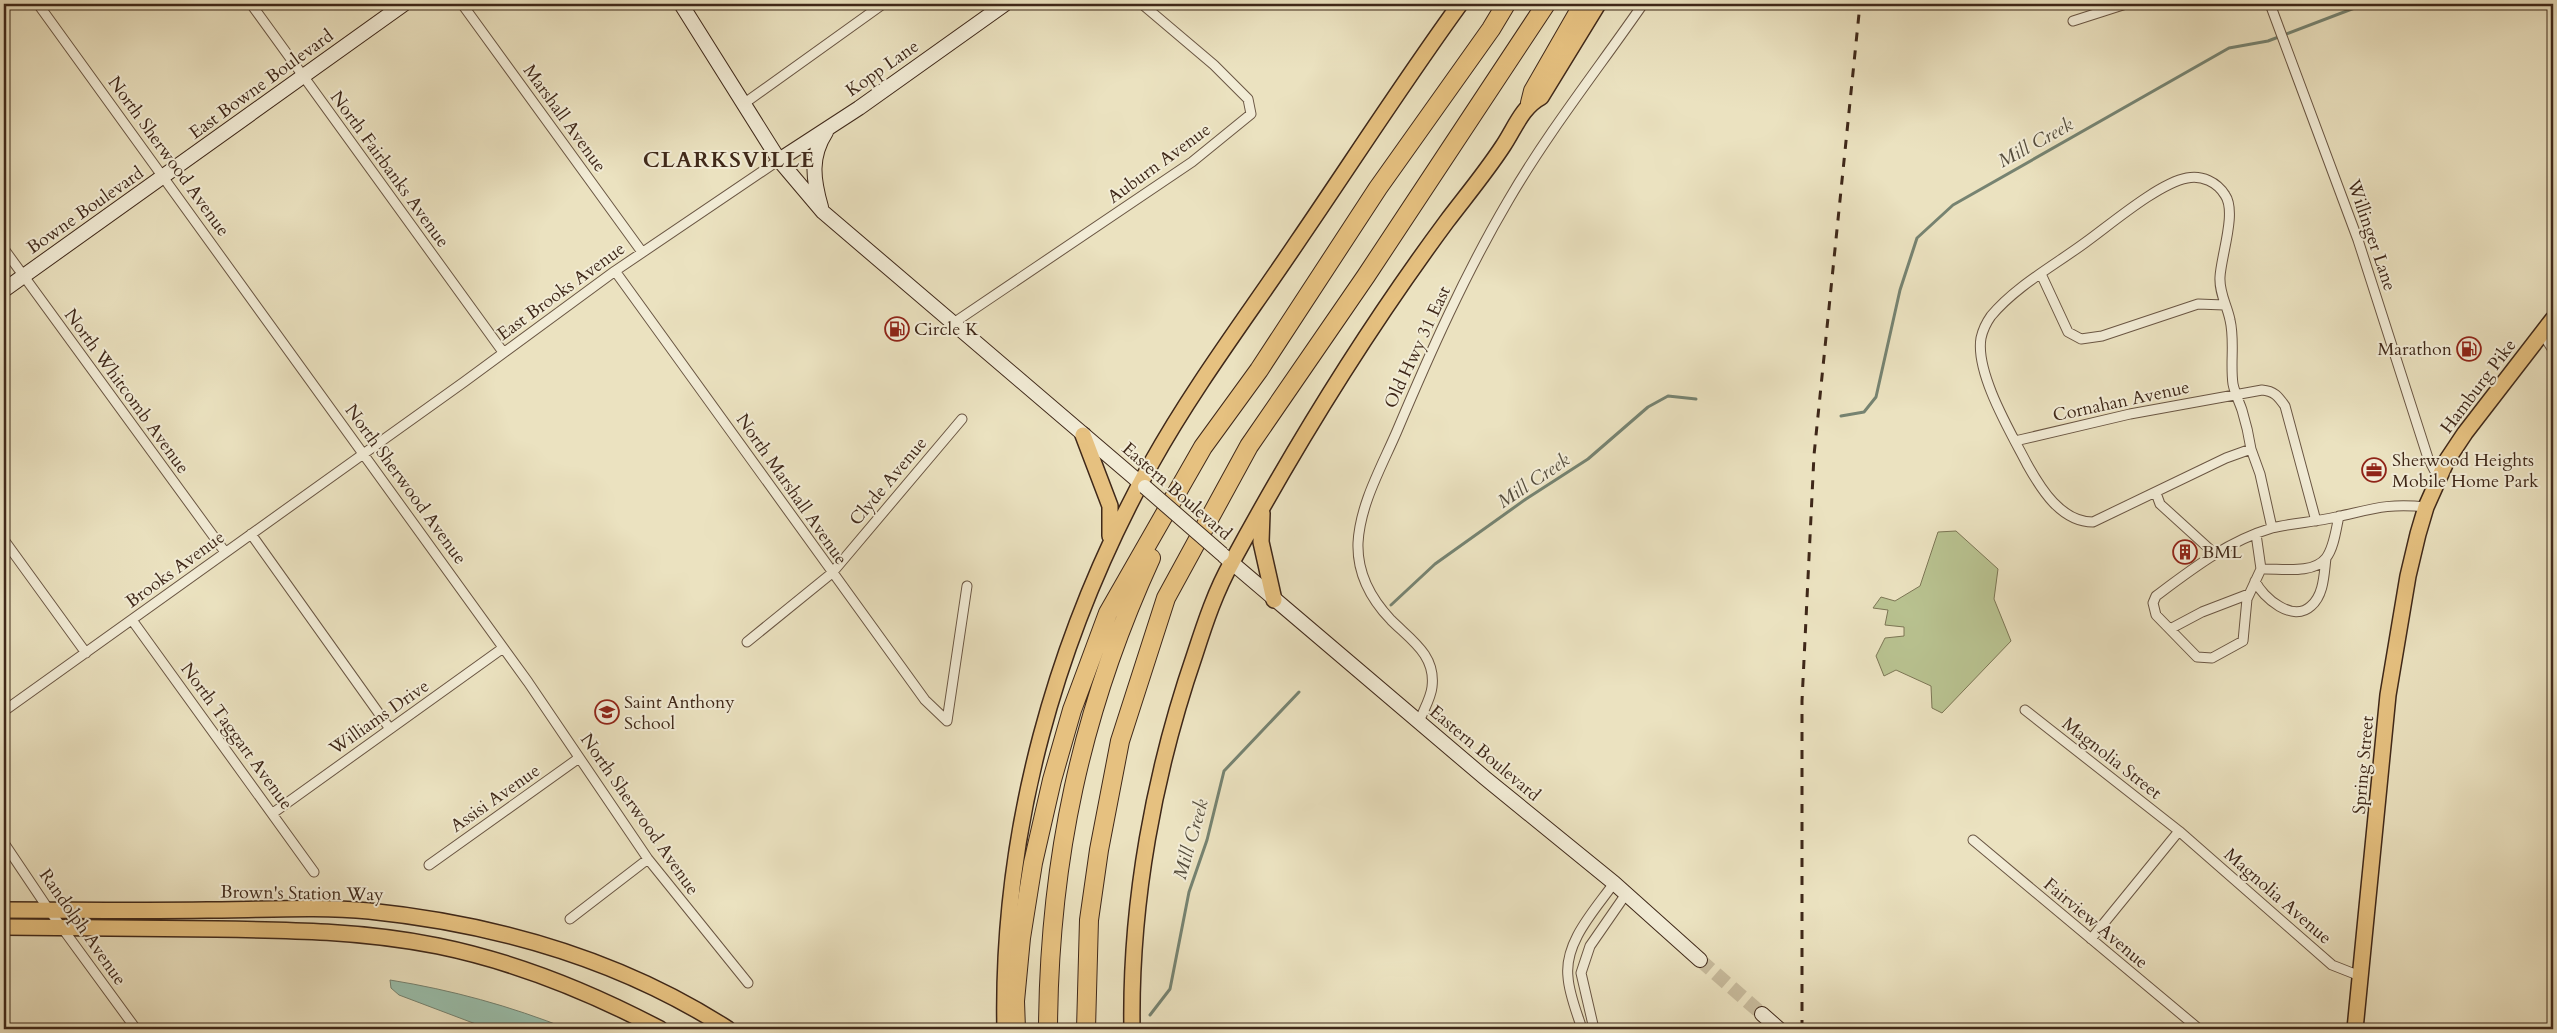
<svg xmlns="http://www.w3.org/2000/svg" width="2557" height="1033" viewBox="0 0 2557 1033" font-family="Cardo,serif">
<rect width="100%" height="100%" fill="#ebe2c0"/>
<filter id="stains"><feTurbulence type="fractalNoise" baseFrequency=".004" numOctaves="4"/><feColorMatrix values="0 0 0 0 .2 0 0 0 0 .09 0 0 0 0 .02 0 0 0 .5 -.17"/></filter>
<radialGradient id="worn" r=".72"><stop offset=".6" stop-color="#630" stop-opacity="0"/><stop offset="1" stop-color="#630" stop-opacity=".3"/></radialGradient>
<path fill="#b9c391" stroke="#7c7655" d="M1956 531 1998 569 1994 599 2011 641 1942 713 1932 708 1931 686 1896 670 1884 676 1876 656 1885 638 1904 636V627L1885 625 1888 610 1873 608 1881 597 1895 601 1920 586 1938 532Z"/>
<path fill="#9abfac" stroke="#768371" d="M390 980C452 990 510 1006 568 1029H489L399 995 391 988Z"/>
<g fill="none" stroke-linecap="round" stroke-linejoin="round">
<path stroke="#768371" stroke-width="3" d="M1841 416 1864 412 1876 397 1900 290 1917 238 1953 205 2229 48 2268 41 2365 4
M1391 605 1435 564 1526 499 1588 459 1648 407 1668 396 1696 399
M1150 1015 1170 989 1189 892 1207 840 1224 771 1299 692"/>
<path stroke="#c9bd9f" stroke-width="14" stroke-dasharray="14 7" stroke-linecap="butt" d="M1700 960 1762 1014"/>
<g stroke="#6a5643" stroke-width="11">
<path id="street" d="M38 4 528 682 648 859 748 983
M251 4 503 352
M462 4 642 252
M2270 4 2358 240 2428 458 2439 479
M2073 21 2126 4
M742 105 883 4
M4 249 225 552
M615 271 925 700 947 721
M2041 274 2068 332 2081 339 2102 336 2198 304 2224 305
M952 324 1192 162 1251 114 1248 99 1214 65 1142 4
M2542 333 2553 350
M2015 441 2130 414 2262 390C2274 391 2278 396 2285 406L2316 521
M2251 449C2249 436 2246 423 2242 410 2239 401 2235 394 2233 384 2230 363 2235 341 2230 320 2227 305 2219 293 2220 277 2221 256 2237 212 2225 195 2217 182 2202 175 2187 178 2159 183 2111 224 2086 242 2055 265 2016 286 1991 316 1986 323 1983 329 1981 338 1975 373 2011 433 2027 464 2041 489 2061 522 2093 522L2226 458 2251 449 2260 474 2272 528
M2156 493 2160 504 2215 554
M251 534 390 729
M2256 534 2261 569 2247 599 2243 641 2212 658 2197 657 2156 615 2153 603 2156 596C2192 569 2228 541 2272 528 2292 523 2315 522 2336 517 2373 509 2387 503 2426 507
M4 540 86 653
M2261 569C2279 568 2313 575 2326 558 2334 548 2336 529 2339 516
M2255 581C2263 598 2293 623 2311 606 2324 595 2324 574 2326 558
M132 620 314 872
M2170 629 2202 612 2249 594
M747 642 832 573 962 419
M2025 710 2179 831 2332 965 2360 976
M4 711 464 382 615 271 779 160
M947 721 967 586
M1419 722C1423 711 1431 698 1432 687 1436 655 1411 640 1391 620 1371 599 1357 573 1358 543 1360 504 1382 466 1397 431 1430 353 1465 274 1508 201 1548 132 1598 69 1643 4
M273 813 503 648
M1973 840 2199 1029
M4 843 49 910 136 1029
M429 865 579 758
M570 919 648 859
M2091 939 2179 831
M1582 1029C1577 1013 1569 994 1568 977 1564 942 1595 910 1614 883
M1594 1029 1581 973 1590 946 1626 894"/>
</g>
<g stroke="#3f2819" stroke-width="16">
<path id="secondary" d="M681 4 779 160 823 212 1145 487
M779 160 859 108 1005 4
M821 207C813 179 810 157 826 132
M4 290 404 4
M1224 556 1485 778 1614 883 1700 960
M1762 1014 1779 1029"/>
</g>
<g stroke="#3f2819" stroke-width="18">
<path id="primary" d="M1083 435 1110 506V536
M1262 513 1261 542 1274 600
M4 910C72 910 139 911 207 910 261 910 316 906 369 911 495 924 621 960 728 1029
M4 927C74 927 145 928 216 929 291 930 364 931 438 946 516 962 590 992 660 1029
M1005 1029C1001 831 1056 635 1152 462 1195 385 1249 314 1298 241 1352 162 1404 81 1460 4
M1132 1029C1130 903 1154 773 1195 654 1205 623 1216 590 1232 562 1296 444 1367 329 1447 221 1466 196 1486 172 1503 146 1515 128 1522 107 1541 97L1598 4
M2355 1029 2388 695 2408 576 2418 534 2426 507 2447 460 2465 433 2553 319"/>
</g>
<g stroke="#3f2819" stroke-width="20">
<path id="highway" d="M1530 103 1533 91 1583 4
M1016 1029 1015 1001 1021 938 1033 863 1052 780 1072 710 1108 613 1203 447 1259 370 1378 188 1491 29 1506 4
M1048 1029C1049 861 1081 711 1151 558
M1086 1029 1089 920 1099 850 1120 741 1166 598 1249 446 1366 276 1546 4"/>
</g>
<use href="#street" stroke="#f2ecd6" stroke-width="9"/>
<use href="#secondary" stroke="#f2ecd6" stroke-width="14"/>
<use href="#primary" stroke="#e6c180" stroke-width="15"/>
<use href="#highway" stroke="#e6c180" stroke-width="18"/>
<path stroke="#3f2819" stroke-width="3" stroke-dasharray="9 9" stroke-linecap="butt" d="M1802 1029V701L1814 455 1860 4"/>
<g stroke="#3f2819" stroke-width="16" stroke-linecap="butt">
<path id="secondary-bridge" d="M1145 487 1222 554"/>
</g>
<use href="#secondary-bridge" stroke="#f2ecd6" stroke-width="14"/>
</g>
<defs>
<g id="fuel-ring" transform="scale(1.25)"><circle r="9.5" fill="#f2ecd6" stroke="#8f2418" stroke-width="1.5"/><path d="M-5.5-6h7V0h2V4h1.3V-2.5L3-4.5l.8-.8L6-3V5H2.5V1h-1V6h-7ZM-4.2-4.7v3.2H.2V-4.7Z" fill="#8f2418"/></g>
<g id="office-ring" transform="scale(1.25)"><circle r="9.5" fill="#f2ecd6" stroke="#8f2418" stroke-width="1.5"/><path d="M-6-3h4V-5.5h4V-3h4V5H-6ZM-1-4.5V-3h2v-1.5ZM-6 0V1H6V0Z" fill="#8f2418"/></g>
<g id="building-ring" transform="scale(1.25)"><circle r="9.5" fill="#f2ecd6" stroke="#8f2418" stroke-width="1.5"/><path d="M-4-6H4V6H1V3H-1V6H-4ZM-2.5-4.3h1.7v1.8h-1.7ZM.8-4.3h1.7v1.8H.8ZM-2.5-1h1.7V.8h-1.7ZM.8-1h1.7V.8H.8Z" fill="#8f2418"/></g>
<g id="school-ring" transform="scale(1.25)"><circle r="9.5" fill="#f2ecd6" stroke="#8f2418" stroke-width="1.5"/><path d="M0-5L7-2L0 1L-7-2ZM-4 1L0 2.5L4 1V4Q0 6-4 4Z" fill="#8f2418"/></g>
</defs>
<g fill-rule="evenodd">
<use href="#fuel-ring" x="897" y="329"/>
<use href="#fuel-ring" x="2469" y="349"/>
<use href="#office-ring" x="2374" y="470"/>
<use href="#building-ring" x="2185" y="552"/>
<use href="#school-ring" x="607" y="712"/>
</g>
<g text-anchor="middle" stroke-width="4" stroke-linejoin="round" paint-order="stroke">
<g font-size="18" fill="#3f2819" stroke="#f2ecd6">
<text transform="translate(882 68) rotate(-35)" y="6">Kopp Lane</text>
<text transform="translate(261 84) rotate(-36)" y="6">East Bowne Boulevard</text>
<text transform="translate(565 118) rotate(54)" y="6">Marshall Avenue</text>
<text transform="translate(169 156) rotate(54)" y="6">North Sherwood Avenue</text>
<text transform="translate(1159 163) rotate(-36)" y="6">Auburn Avenue</text>
<text transform="translate(390 169) rotate(54)" y="6">North Fairbanks Avenue</text>
<text transform="translate(85 210) rotate(-35)" y="6">Bowne Boulevard</text>
<text transform="translate(2372 235) rotate(71)" y="6">Willinger Lane</text>
<text transform="translate(561 291) rotate(-36)" y="6">East Brooks Avenue</text>
<text transform="translate(1417 347) rotate(-65)" y="6">Old Hwy 31 East</text>
<text transform="translate(2478 386) rotate(-53)" y="6">Hamburg Pike</text>
<text transform="translate(127 391) rotate(54)" y="6">North Whitcomb Avenue</text>
<text transform="translate(2121 401) rotate(-12)" y="6">Cornahan Avenue</text>
<text transform="translate(888 481) rotate(-50)" y="6">Clyde Avenue</text>
<text transform="translate(406 484) rotate(54)" y="6">North Sherwood Avenue</text>
<text transform="translate(792 489) rotate(55)" y="6">North Marshall Avenue</text>
<text transform="translate(1177 491) rotate(41)" y="6">Eastern Boulevard</text>
<text transform="translate(175 569) rotate(-36)" y="6">Brooks Avenue</text>
<text transform="translate(379 717) rotate(-35)" y="6">Williams Drive</text>
<text transform="translate(237 736) rotate(54)" y="6">North Taggart Avenue</text>
<text transform="translate(1485 753) rotate(40)" y="6">Eastern Boulevard</text>
<text transform="translate(2112 758) rotate(38)" y="6">Magnolia Street</text>
<text transform="translate(2363 765) rotate(-85)" y="6">Spring Street</text>
<text transform="translate(495 798) rotate(-35)" y="6">Assisi Avenue</text>
<text transform="translate(640 814) rotate(55)" y="6">North Sherwood Avenue</text>
<text transform="translate(302 893) rotate(1)" y="6">Brown's Station Way</text>
<text transform="translate(2278 896) rotate(41)" y="6">Magnolia Avenue</text>
<text transform="translate(2096 923) rotate(40)" y="6">Fairview Avenue</text>
<text transform="translate(83 927) rotate(55)" y="6">Randolph Avenue</text>
</g>
<g font-size="18" fill="#3f2819" stroke="#f2ecd6" text-anchor="start">
<text x="914" y="335">Circle K</text>
<text x="2452" y="355" text-anchor="end">Marathon</text>
<text x="2392" y="466">Sherwood Heights<tspan x="2392" dy="21">Mobile Home Park</tspan></text>
<text x="2202" y="558">BML</text>
<text x="624" y="708">Saint Anthony<tspan x="624" dy="21">School</tspan></text>
</g>
<g font-size="19" font-style="italic" fill="#564e3e" stroke="#f2ecd6">
<text transform="translate(2035 142) rotate(-29)" y="7">Mill Creek</text>
<text transform="translate(1533 480) rotate(-34)" y="7">Mill Creek</text>
<text transform="translate(1190 839) rotate(-74)" y="7">Mill Creek</text>
</g>
<g font-size="22" font-weight="bold" letter-spacing="1" fill="#3f2819" stroke="#f2ecd6">
<text x="729" y="167">CLARKSVILLE</text>
</g>
</g>
<rect width="2557" height="1033" fill="none" stroke="#ebe2c0" stroke-width="20"/>
<rect x="5" y="5" width="2547" height="1023" fill="none" stroke="#3f2819" stroke-width="2.5"/>
<rect x="10" y="10" width="2537" height="1013" fill="none" stroke="#3f2819"/>
<rect width="100%" height="100%" filter="url(#stains)"/>
<rect width="100%" height="100%" fill="url(#worn)"/>
</svg>
